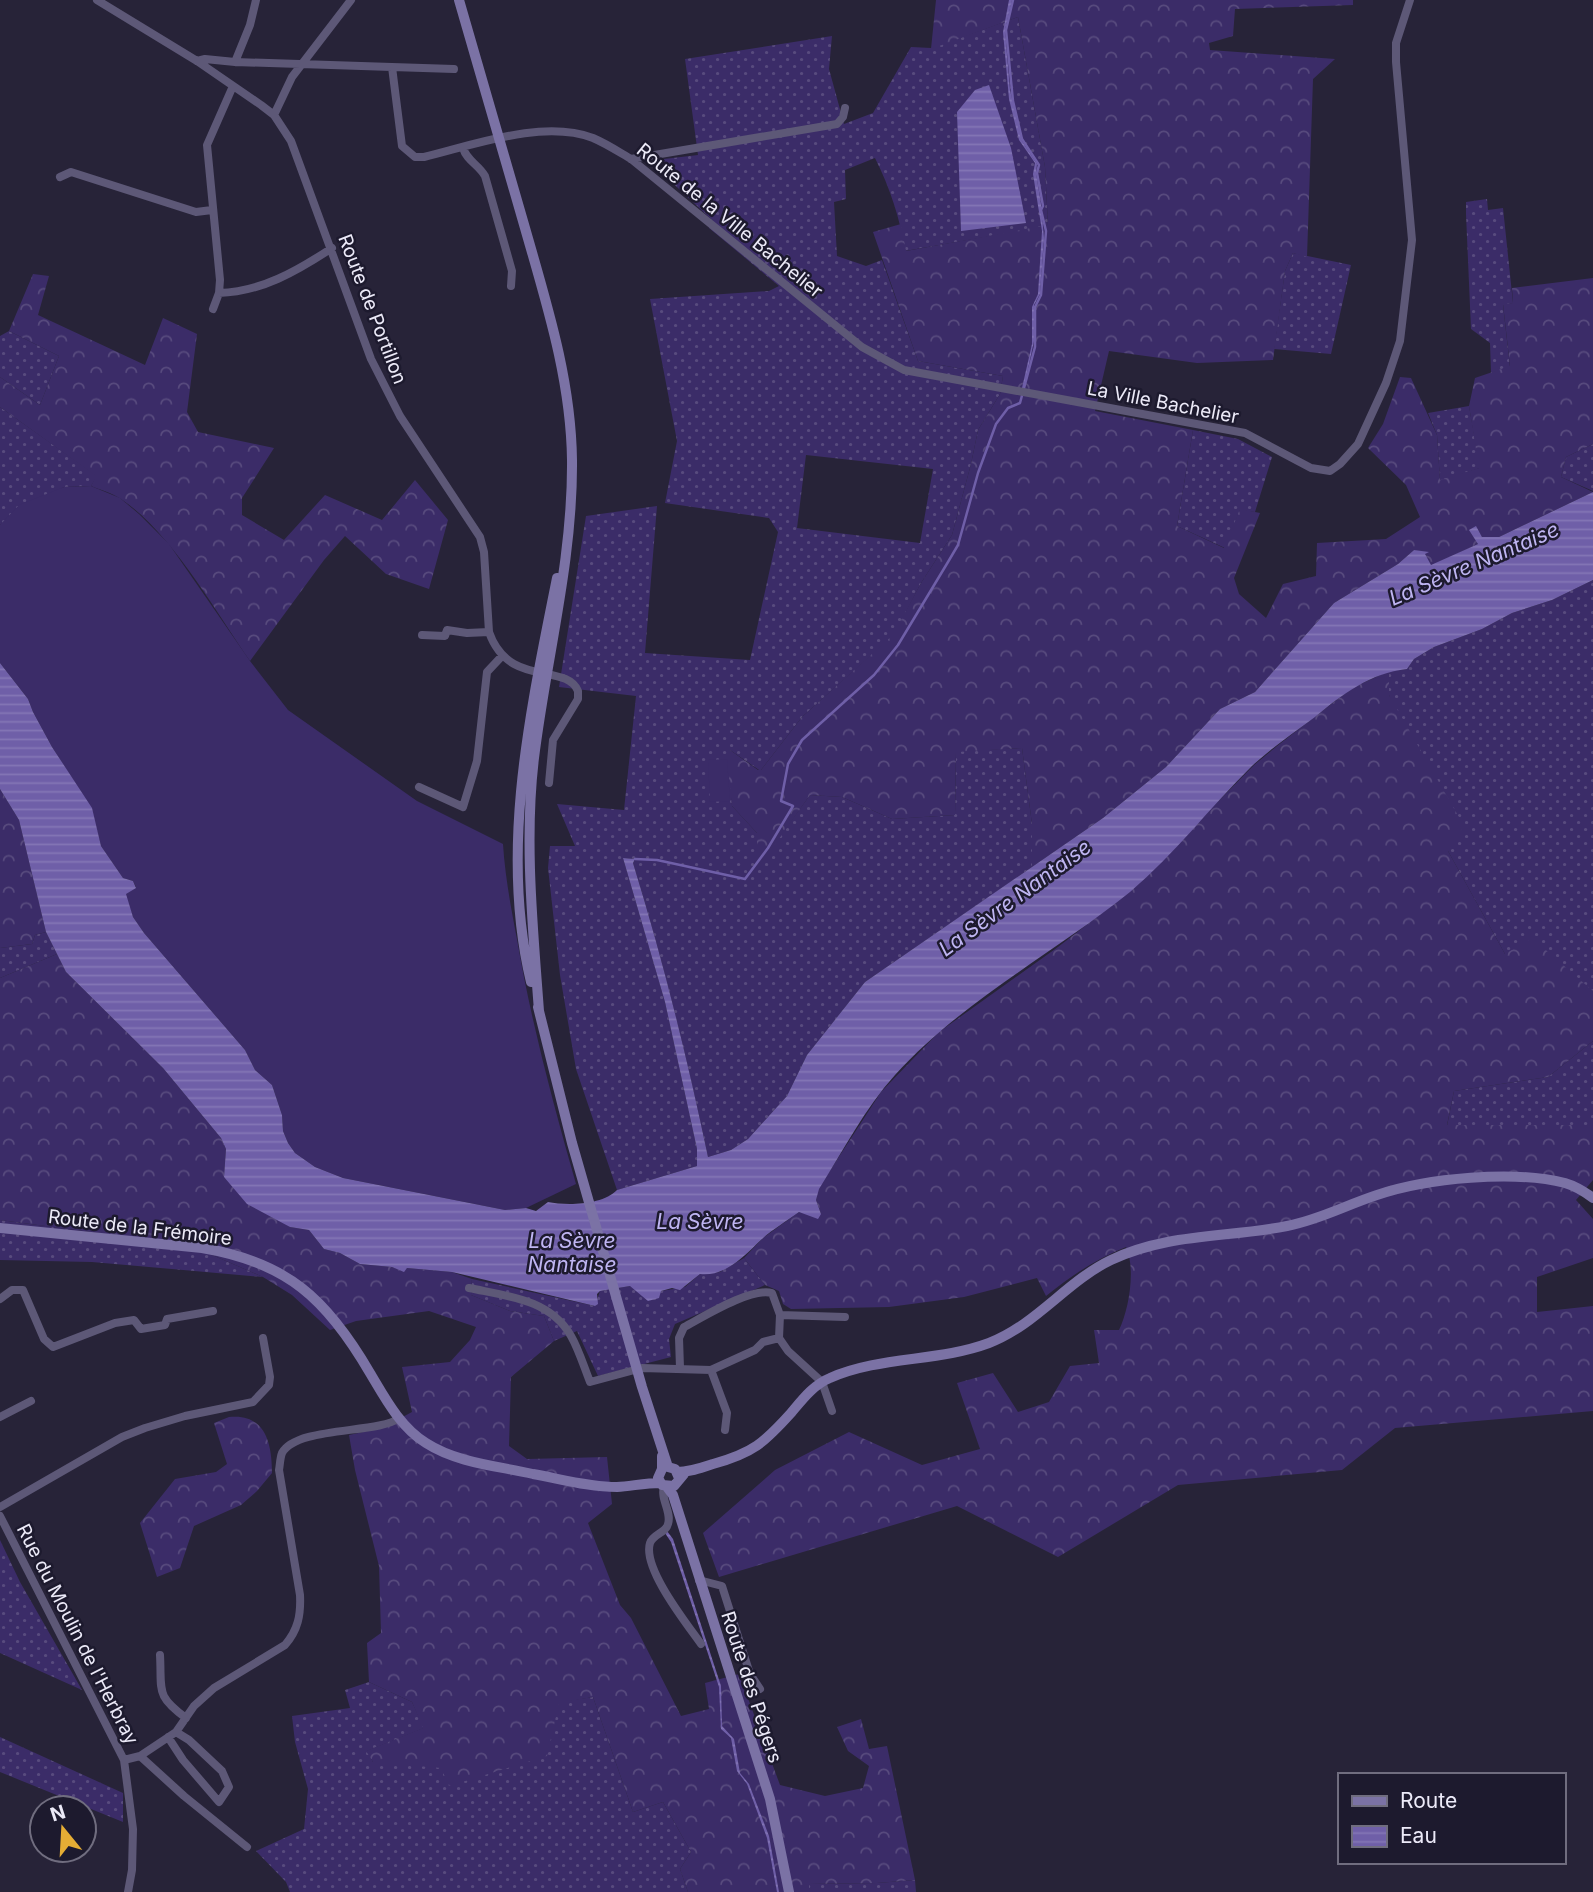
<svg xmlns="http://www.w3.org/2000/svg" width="1593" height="1892" viewBox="0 0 1593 1892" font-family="Inter,sans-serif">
<defs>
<pattern id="grass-dots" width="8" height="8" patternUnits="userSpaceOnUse" patternTransform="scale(1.75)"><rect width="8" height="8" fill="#3b2c68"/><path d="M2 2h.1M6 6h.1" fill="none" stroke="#584b7e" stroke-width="1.8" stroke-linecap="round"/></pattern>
<pattern id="forest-crowns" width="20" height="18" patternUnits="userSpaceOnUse" patternTransform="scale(1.75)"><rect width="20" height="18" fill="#3b2c68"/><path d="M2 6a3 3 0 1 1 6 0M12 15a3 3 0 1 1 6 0" fill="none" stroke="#584b7e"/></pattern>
<pattern id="water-rules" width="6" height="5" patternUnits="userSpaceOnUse" patternTransform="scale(1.75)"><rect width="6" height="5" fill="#6f5fa8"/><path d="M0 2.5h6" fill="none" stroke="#8476b5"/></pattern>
</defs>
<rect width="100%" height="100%" fill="#272338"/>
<path fill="url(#grass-dots)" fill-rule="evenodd" d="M1018 17 1045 167 1048 226 905 251C900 218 890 188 875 158L845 170 846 199 834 202 837 256 866 266 882 260 918 361 1003 376 1000 394 978 430 971 464 952 535 921 583 894 635 802 717 761 770H759L730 750 732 806 757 833V868L810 795 842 797 892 819 955 815 956 751 1022 748 1032 824V867L865 982 807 1055 787 1096 748 1139 731 1150 708 1157C687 1058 663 960 633 863L635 859 623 858 665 1002 697 1149V1166L617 1190 576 1069 560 975 548 868 550 846H575L557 804 624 810 636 696 559 687 586 516 657 506 645 653 750 660 778 532 769 518 665 503 677 441 650 299 769 291 779 286 709 228 713 221 661 172 664 159 698 155 685 59 832 36 829 69 844 124 873 113 911 47 931 48ZM806 455 933 469 920 543 797 528Z
M1487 199 1488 210 1503 208 1513 303 1503 305 1510 367 1491 373 1490 343 1471 329 1466 214V202Z
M1293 253 1351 265 1331 354 1274 349 1285 271Z
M9 331 59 356 40 405 0 377V336Z
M1469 406 1480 468 1440 481 1437 435 1428 413Z
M0 407 97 476 91 486 64 487 0 525Z
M1193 430 1238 439 1272 457 1255 512 1240 510 1225 548 1177 526Z
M1593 444V491L1561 477 1566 457Z
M1593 580V991L1505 954 1448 851 1389 695V671L1407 669 1414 659 1434 647 1482 629 1512 613 1552 600Z
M46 932 57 954 0 978V948L32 944 35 935Z
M1593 1041V1125L1447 1126 1454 1091 1548 1077Z
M0 1220 189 1245 263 1277 92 1262 0 1260Z
M744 1258 765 1285 675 1324 669 1339 671 1357 598 1376 577 1331 554 1341 544 1316 510 1311 471 1295 472 1279 595 1306 600 1291 630 1286 661 1291 685 1287 700 1274 720 1272Z
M0 1540 20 1582 82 1690 0 1653Z
M369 1682 412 1702 424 1728 367 1751 373 1762 559 1702 593 1697 633 1812 663 1802 691 1852 680 1869 688 1892H290L286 1882 256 1851 304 1829 308 1789 295 1742 292 1716 350 1708 345 1690Z
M0 1737 123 1793V1822L0 1772Z
M915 1880 916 1892H809L808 1884 877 1883Z"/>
<path fill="url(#forest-crowns)" d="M936 0H1353V5L1235 9 1233 36 1209 43 1210 50 1335 59 1313 79 1307 257 1293 253 1285 271 1273 360 1197 363 1109 351 1095 411 1193 430 1177 526 1224 548 1240 509 1260 513 1234 578 1239 594 1266 618 1283 584 1316 576 1317 543 1386 539 1420 517 1406 485 1368 448 1383 424 1400 377 1411 378 1437 435 1440 480 1479 468 1469 406 1475 378 1510 366 1503 304 1513 303 1512 288 1593 278V444L1566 457 1561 477 1593 492 1499 537H1482L1476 527 1478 544 1431 566 1424 554 1414 550 1398 564 1334 603 1255 692 1220 709 1166 767 1103 818 1032 867V824L1022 748 956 752 955 815 892 819 842 797 810 795 757 870V833L732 806 727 759 730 750 758 770H761L802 717 893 635 921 583 952 535 971 464 978 430 1000 394 1003 376 918 361 873 232 901 224 906 251 1048 225 1045 167 1018 17 931 49Z
M33 274 49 276 38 315 145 365 163 318 197 334 187 412 198 432 274 448 242 498V515L284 540 325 495 382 520 415 480 448 520 429 589 386 574 345 536 324 560 250 661C216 612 171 532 121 499 112 493 101 490 91 486L96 476 0 407V377L40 405 59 356 9 331Z
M1389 671V695L1464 826 1448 851 1505 954 1532 938 1593 991V1041L1548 1077 1454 1091 1447 1125H1593V1180L1576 1200 1593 1219V1258L1537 1277V1312L1593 1306V1411L1395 1428 1342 1470 1178 1485 1058 1557 957 1506 719 1577 703 1533 775 1470 849 1432 922 1465 980 1449 957 1383 993 1373 1018 1412 1049 1402 1070 1366 1099 1363 1094 1330H1119C1129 1310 1136 1268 1126 1247 1096 1259 1072 1275 1046 1296L1037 1278 964 1297 889 1307 791 1309 783 1304 779 1291 765 1285 744 1258 763 1238 799 1212 821 1214 816 1200 818 1189 881 1092 939 1032 1058 947 1129 892 1254 765 1277 746 1352 688Z
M0 789 19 820 46 932 35 935 32 944 0 948Z
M57 954 66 972 163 1068 221 1138 226 1149 224 1177 290 1227 309 1230 324 1249 340 1253 360 1264 392 1267 403 1271 407 1268 452 1272 472 1279 471 1295 510 1311 544 1316 554 1341 511 1377 509 1446 527 1459 607 1457 612 1504 588 1523 620 1605 631 1618 681 1716 709 1709 705 1683 739 1674 780 1785 825 1796 863 1788 869 1766 848 1751 837 1727 861 1719 869 1749 887 1746 915 1880 877 1883 809 1884V1892H688L680 1869 691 1852 663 1802 633 1812 593 1697 559 1703 547 1756 449 1786 441 1768 373 1762 366 1751 423 1728 412 1702 369 1682 367 1643 381 1633 379 1566 355 1470 349 1435 382 1428 412 1412 402 1367 450 1362 470 1340 476 1327 429 1311 356 1321 330 1330 292 1295 263 1277 189 1245 0 1220V978Z
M229 1417C265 1413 272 1443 272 1473L257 1491 241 1505 194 1526 180 1568 157 1577 140 1523 175 1479 216 1472 227 1464 214 1423Z"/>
<path fill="#3b2c68" d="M91 486 120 498 139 514 169 544 250 661 288 710 417 801 503 844C505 876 511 908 517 939 531 1022 553 1103 576 1184L526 1208 505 1210 343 1178 315 1167 295 1153 288 1143 283 1131 282 1115 272 1085 255 1070 245 1050 144 933 133 917 125 894 136 887 133 881 123 878 101 846 91 808 52 747 33 712 28 699 0 663V525L19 505 64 487Z
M727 759 730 801 710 802 708 760Z"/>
<path fill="url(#water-rules)" d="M1009 0H1012L1005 30 1010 90 1022 141 1037 164 1036 173 1041 204 1044 238 1040 294 1034 305V341L1024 388H1022L1032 344V307L1038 294 1042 231 1033 174 1035 163 1019 140 1009 99 1003 32Z
M989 85 1011 148 1026 223 961 231 957 112 975 90Z
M1593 492V580L1552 600 1512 613 1482 629 1434 647 1414 659 1407 669C1370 673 1343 694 1315 717 1294 733 1271 748 1252 766 1210 807 1175 854 1130 892 1053 954 962 1001 895 1075 865 1108 843 1151 819 1189L816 1200 821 1214 818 1219 799 1212C787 1221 773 1229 762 1239 745 1255 726 1277 700 1274L680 1290 672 1288 661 1291 659 1298 648 1301 630 1286 600 1291 597 1294 598 1304 595 1306 452 1272 407 1268 404 1272 392 1267 360 1264 340 1253 324 1249 309 1230 290 1227 247 1204 224 1177 226 1149 221 1138 163 1068 66 972 46 932 19 820 0 789V663L28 699 33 712 52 747 92 808 101 846 123 878 133 881 136 888 126 894 133 917 144 933 245 1050 255 1070 272 1085 282 1115 283 1131 288 1143 295 1153 315 1167 343 1178 505 1210 526 1208 536 1211 548 1202C567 1206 603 1205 617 1190L697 1166V1149L665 1002 623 858 635 859 633 863C663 960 687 1057 708 1157L731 1150 748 1139 787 1096 807 1055 865 982 1103 818 1166 767 1220 709 1255 692 1334 603 1398 564 1414 550 1429 552 1425 554 1431 565 1478 544 1469 530 1476 526 1482 537H1499Z
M667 1531 673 1539 721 1686 722 1726 734 1739 740 1773 749 1784 769 1836 779 1892H777L767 1838 747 1784 737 1771 731 1738 721 1729 719 1687 671 1542 665 1533Z"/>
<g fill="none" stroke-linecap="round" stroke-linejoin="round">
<path stroke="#6f5fa8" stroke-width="2.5" d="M635 859 657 860 745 879 768 848 793 806 781 801 788 764 802 740 874 675 898 645 948 562 958 545 978 473 996 424 1008 408 1020 403 1035 347V307L1041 295 1046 231 1041 210 1043 206 1037 173 1039 165 1022 139 1013 101 1006 30 1013 0"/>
<path stroke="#5d5877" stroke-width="8" d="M97 0 197 61 261 105 274 115 291 141 371 359 400 416 480 537 484 552 489 632C509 689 566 662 578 691V699L553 740 549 783
M197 61 205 59 235 62 392 67 402 146 415 157H424C474 145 543 119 593 138 607 144 619 152 631 159L862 347 904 370 1245 433 1311 468 1330 471 1340 464 1358 444 1386 383 1400 341 1412 240 1396 62V43L1410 0
M235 62 250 25 256 0
M392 67 454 69
M274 115 292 77 351 0
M463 148C467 161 478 164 485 176L512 271 511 286
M631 159 837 124 843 117 845 108
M60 177 71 172 196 212 212 210
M219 293C261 292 297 271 332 248
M213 309 219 293 220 280 207 145 233 86
M422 635 445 636 447 630 467 633 489 632
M419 787 463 807 477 761 487 672 502 656
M469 1288C507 1296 550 1299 571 1336 579 1350 584 1367 590 1382L642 1368 711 1370 755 1350 763 1342 779 1338 788 1351 822 1382 832 1411
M0 1299 12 1290H23L44 1339 53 1347 115 1323 134 1320 141 1329 165 1325 167 1319 213 1311
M780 1315 845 1317
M680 1368 679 1338 684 1327C703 1317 751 1287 772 1293L780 1315 779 1338
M711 1370 727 1413 725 1430
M0 1417 31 1401
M664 1487C660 1499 672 1512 668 1524 666 1533 653 1534 650 1543 642 1568 687 1624 701 1644
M0 1507 122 1437 145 1428 185 1416 253 1402 269 1385 270 1377 263 1338
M0 1516 124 1760 133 1829 132 1870 128 1892
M699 1580 722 1586 750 1674 760 1689
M160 1655C162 1691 155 1695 186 1718
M168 1737 183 1760 219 1802 229 1787 222 1771 189 1740 176 1732
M140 1756 184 1796 247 1847
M124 1760 140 1756 176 1732 194 1706 214 1688 285 1645C298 1630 301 1615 300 1595L279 1470C280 1465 280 1458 282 1453 297 1426 379 1434 399 1418"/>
<path stroke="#7b72a5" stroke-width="10" d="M459 0C481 76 503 152 525 228 547 305 571 380 572 460 573 561 546 659 534 758 524 840 533 929 539 1011
M531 982C499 849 531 709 557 578
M538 1007 572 1143 642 1387 668 1467 675 1469 679 1478
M0 1228 202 1248C287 1262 327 1299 370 1373 385 1398 400 1427 426 1443 457 1463 498 1466 533 1474 561 1479 589 1487 617 1487 632 1486 645 1483 660 1483
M662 1456V1469L658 1478 662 1485 674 1486 684 1474
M677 1472C690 1472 701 1468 713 1464 753 1453 764 1443 791 1413 802 1400 813 1385 830 1378 880 1356 938 1362 989 1343 1036 1325 1067 1281 1111 1260 1168 1233 1227 1238 1287 1226 1319 1220 1346 1205 1377 1195 1427 1178 1514 1170 1565 1183 1575 1186 1585 1192 1593 1198
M667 1487 673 1495 770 1799 789 1892"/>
</g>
<g text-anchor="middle" stroke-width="5" stroke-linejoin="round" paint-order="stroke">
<g font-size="19" fill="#eceaf8" stroke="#1d1a2e">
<text transform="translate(730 220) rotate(39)" y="7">Route de la Ville Bachelier</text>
<text transform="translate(373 309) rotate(69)" y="7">Route de Portillon</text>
<text transform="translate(1163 402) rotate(11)" y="7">La Ville Bachelier</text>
<text transform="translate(140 1227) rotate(7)" y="7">Route de la Frémoire</text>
<text transform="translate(78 1634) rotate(63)" y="7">Rue du Moulin de l'Herbray</text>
<text transform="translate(752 1687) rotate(72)" y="7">Route des Pégers</text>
</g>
<g font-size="21" font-style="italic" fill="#bfb5f2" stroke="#1d1a2e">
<text transform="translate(1474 564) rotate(-23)" y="7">La Sèvre Nantaise</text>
<text transform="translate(1015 898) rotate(-36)" y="7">La Sèvre Nantaise</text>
<text x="700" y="1229">La Sèvre</text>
<text x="572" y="1248">La Sèvre<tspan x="572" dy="24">Nantaise</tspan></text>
</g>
</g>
<rect x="1338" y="1773" width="228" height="91" fill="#1d1a2e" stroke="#706d7f" stroke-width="2"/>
<rect x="1352" y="1796" width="35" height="10" fill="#7b72a5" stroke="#706d7f" stroke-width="2"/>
<text x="1400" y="1808" font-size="21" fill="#eceaf8">Route</text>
<rect x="1352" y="1826" width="35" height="21" fill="url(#water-rules)" stroke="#706d7f" stroke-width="2"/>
<text x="1400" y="1843" font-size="21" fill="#eceaf8">Eau</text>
<g transform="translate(63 1829) rotate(342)"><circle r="33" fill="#1d1a2e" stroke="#706d7f" stroke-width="2"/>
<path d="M0-5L12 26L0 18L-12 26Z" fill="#e5ad35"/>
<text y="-10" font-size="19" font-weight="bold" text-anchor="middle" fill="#eceaf8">N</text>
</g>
</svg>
